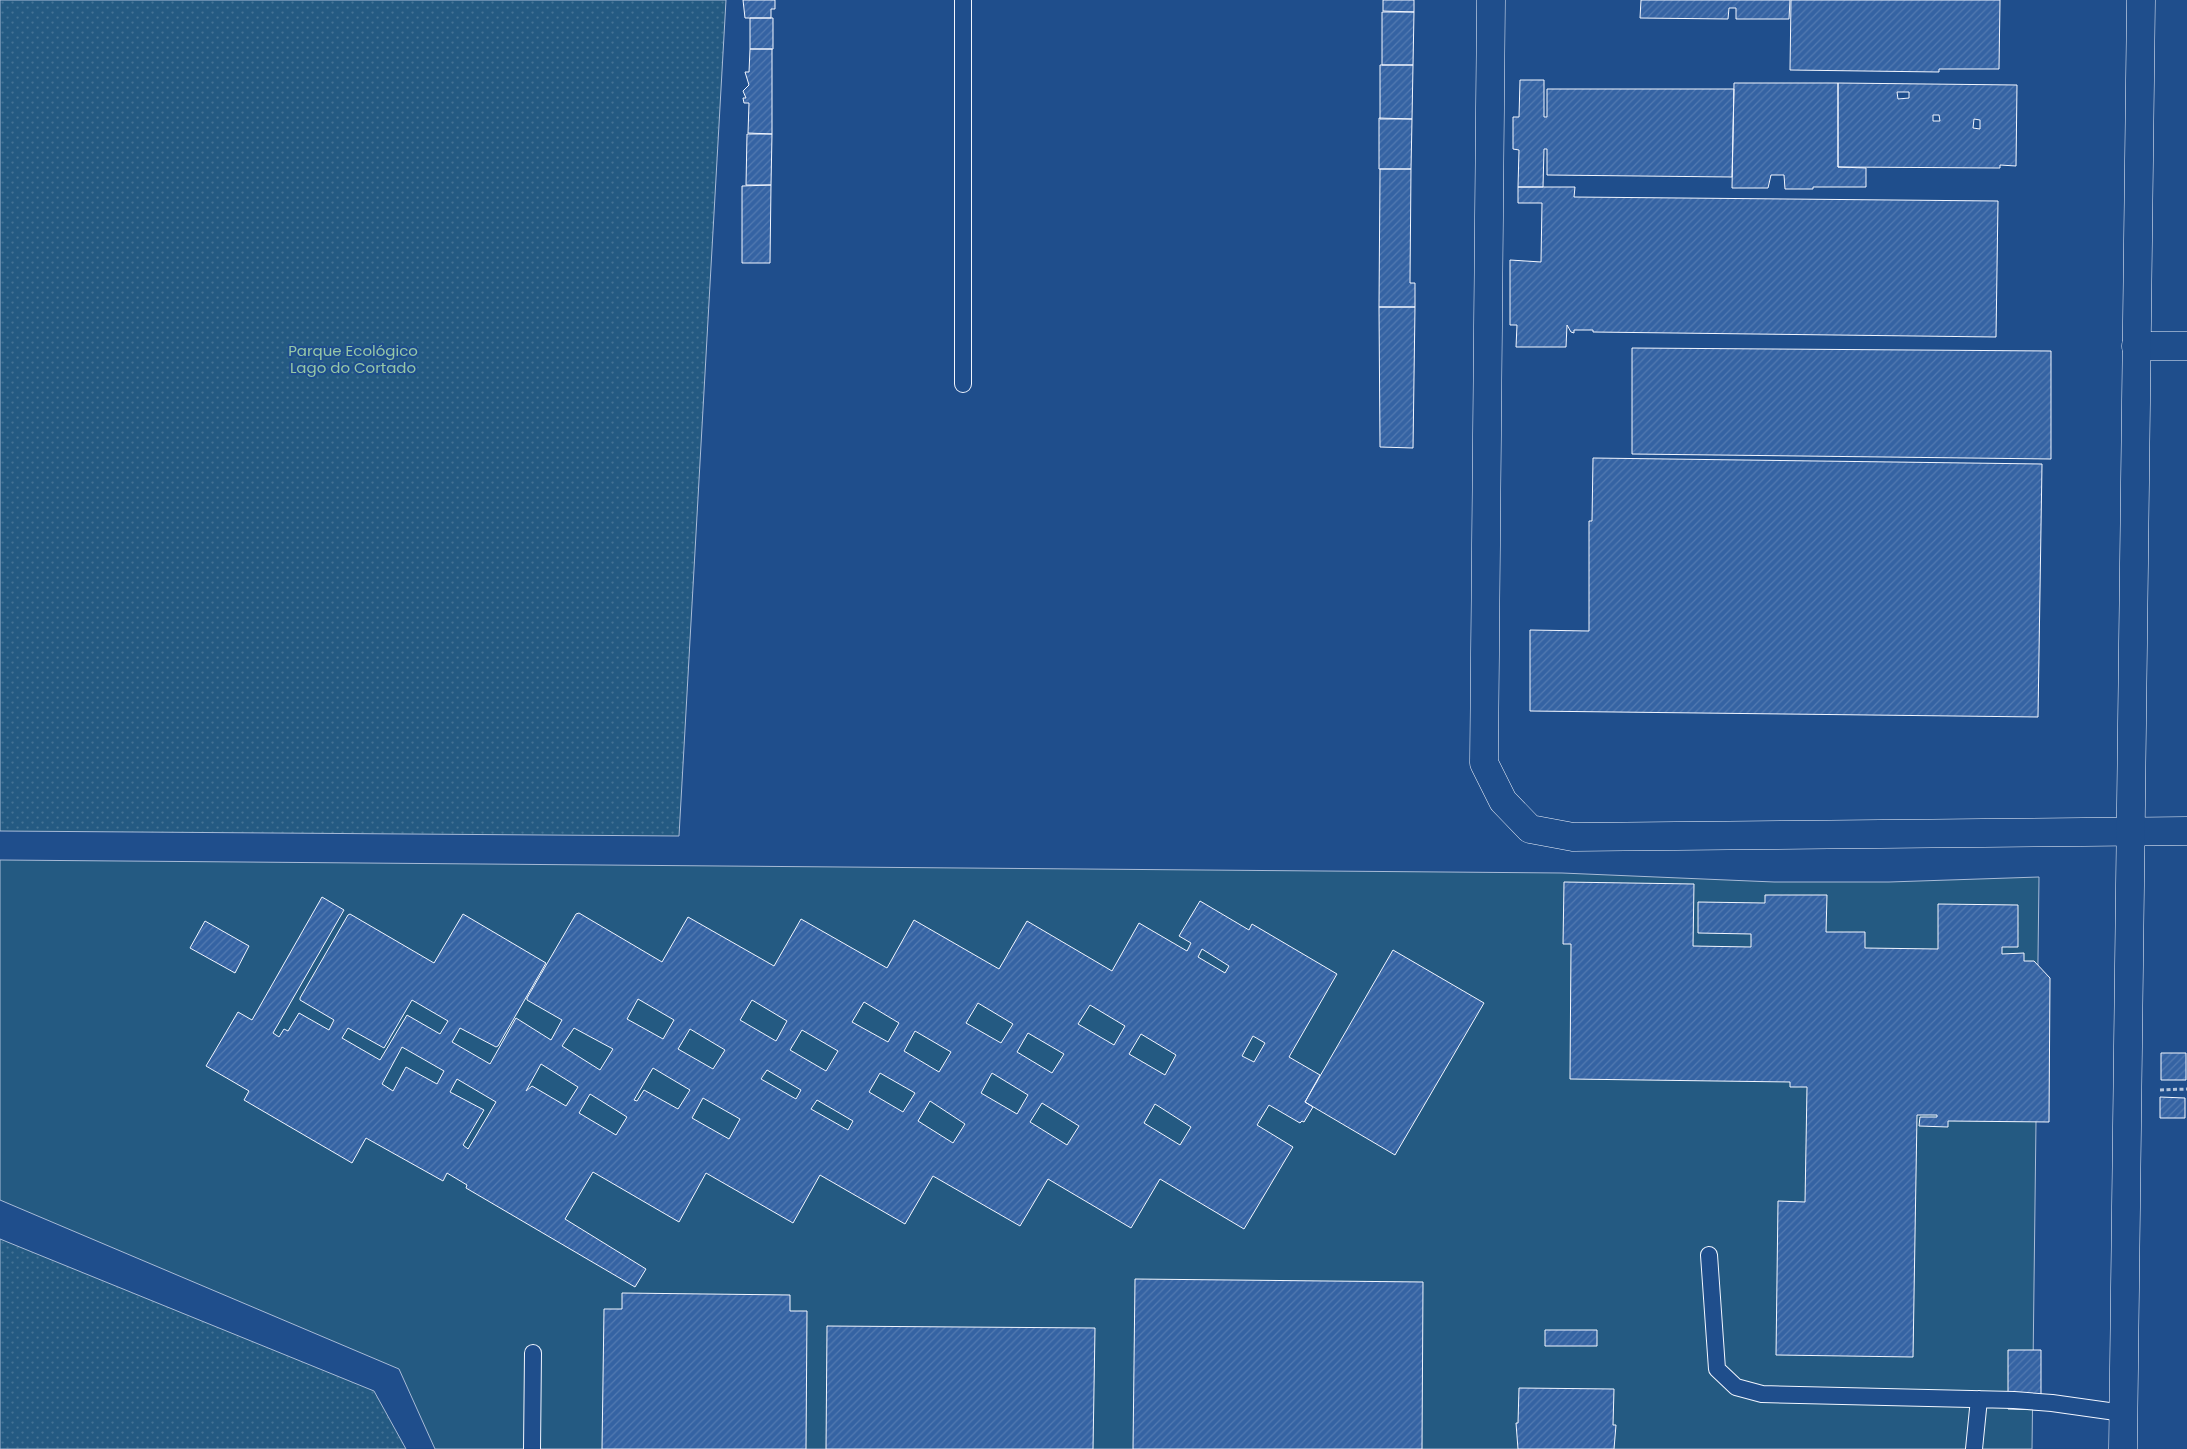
<svg xmlns="http://www.w3.org/2000/svg" width="2187" height="1449" viewBox="0 0 2187 1449" font-family="Poppins,sans-serif">
<defs>
<pattern id="park-dots" width="8" height="8" patternUnits="userSpaceOnUse" patternTransform="scale(1.25)"><rect width="8" height="8" fill="#245a82"/><path d="M2 2h.1M6 6h.1" fill="none" stroke="#447295" stroke-width="1.8" stroke-linecap="round"/></pattern>
<pattern id="building-hatch" width="6" height="6" patternUnits="userSpaceOnUse" patternTransform="scale(1.25)"><rect width="6" height="6" fill="#3563a3"/><path d="M-1 1l2-2M0 6l6-6M5 7l2-2" fill="none" stroke="#537ab1"/></pattern>
</defs>
<rect width="100%" height="100%" fill="#1f4e8c"/>
<path fill="#245a82" stroke="#a8bbd7" d="M0 860 1562 873 1774 882H1889L2039 877 2032 1449H435L399 1369 0 1200Z"/>
<path fill="url(#park-dots)" stroke="#a8bbd7" d="M0 0H726L679 836 0 831Z
M0 1239 374 1391 406 1449H0Z"/>
<path fill="url(#building-hatch)" stroke="#f2f6ff" fill-rule="evenodd" d="M743 0H775V9H771V18H745Z
M1383 0H1414V12L1383 11Z
M1641 0H1790L1789 19H1736V8H1729L1728 19 1640 18Z
M1791 0H2000L1999 69H1939V72L1790 70Z
M1382 12H1414L1413 65H1382Z
M750 18H773V49H750Z
M750 49H772V134L748 133 749 103H744L743 98H746L743 91 749 85 745 72H749Z
M1380 65H1413L1412 119H1380Z
M1520 80H1544V117H1547V89H1734L1732 177 1547 175V149H1544L1543 187H1518L1519 150 1513 149V117H1519Z
M1734 83H1838V167L1866 168V187H1813V189H1785L1784 175H1771L1768 188H1732Z
M1838 83 2017 85 2016 166 2000 165V168L1838 167ZM1897 92H1909V98L1898 99ZM1933 115H1939L1940 121H1933ZM1974 119 1980 120V129L1973 128Z
M1379 118 1412 119 1411 169H1379Z
M747 134H772L771 185H746Z
M1380 169H1411L1410 283H1415V307H1379Z
M771 185 770 263H742V186Z
M1518 187H1575L1574 197 1998 201 1996 337 1593 332V330H1574V333L1571 332 1567 325 1566 347H1516L1517 325H1510V260L1541 262 1542 203H1518Z
M1379 307H1415L1413 448 1380 447Z
M1632 348 2051 351V459L1632 454Z
M1593 458 2042 464 2038 717 1530 711V630L1589 631V521H1592Z
M1564 882 1694 884 1693 946 1751 947V934L1698 933V902L1765 903V895H1827L1826 932H1865V948L1938 949V904L2018 905V947H2002V954L2024 953V961H2034L2050 978 2049 1122 1948 1121V1127L1919 1126 1920 1117H1937V1115H1917L1913 1357 1776 1355 1778 1201 1805 1202 1807 1087H1790V1082L1570 1079 1571 944H1563Z
M322 897 344 910 273 1033 279 1037 284 1029 288 1031 299 1013 329 1030 334 1020 300 1000V998L348 915 350 914 434 963 463 914 546 963 498 1046 496 1047 460 1028 452 1042 490 1064 516 1018 551 1040 562 1020 527 1000V998L576 914 579 913 662 962 688 917 774 966 801 919 887 968 914 920 999 969 1027 921 1112 971 1139 923 1187 951 1191 943 1179 936 1200 901 1249 930 1252 924 1337 974 1289 1057 1320 1075 1305 1102 1313 1107 1304 1122 1302 1121 1300 1123 1269 1105 1257 1125 1293 1147 1244 1229 1160 1179 1131 1228 1048 1179 1020 1226 933 1176 905 1224 820 1175 793 1223 706 1173 679 1222 593 1172 565 1219 646 1269 635 1287 466 1188 467 1185 447 1173 443 1181 366 1138 352 1163 244 1100 249 1091 206 1066 238 1012 252 1020ZM1202 949 1229 966 1225 973 1198 957ZM638 999 674 1020 663 1039 627 1019ZM412 1000 448 1021 440 1034 407 1015 380 1060 342 1038 348 1028 384 1048ZM752 1000 787 1021 776 1041 740 1020ZM864 1002 899 1023 888 1042 852 1022ZM978 1003 1013 1024 1001 1043 966 1023ZM1090 1005 1125 1026 1114 1045 1078 1024ZM574 1028 613 1049 600 1070 562 1046ZM690 1029 725 1050 713 1069 678 1049ZM802 1030 838 1051 826 1071 790 1050ZM915 1031 951 1052 939 1072 904 1051ZM1028 1033 1064 1054 1052 1073 1017 1052ZM1141 1034 1176 1055 1165 1075 1129 1054ZM1253 1036 1265 1043 1254 1062 1242 1056ZM402 1047 444 1071 437 1084 406 1067 393 1091 382 1084ZM541 1064 578 1087 566 1106 532 1086 526 1091ZM653 1068 690 1090 678 1109 644 1090 637 1101 634 1100ZM767 1070 801 1090 796 1099 761 1079ZM880 1073 915 1093 903 1112 869 1092ZM992 1073 1028 1095 1017 1114 981 1093ZM457 1079 496 1102 468 1149 463 1145 484 1110 450 1092ZM590 1094 627 1117 616 1135 579 1113ZM703 1098 740 1119 729 1139 692 1118ZM817 1100 853 1121 848 1130 811 1109ZM930 1101 965 1124 953 1143 918 1121ZM1042 1103 1079 1126 1067 1145 1030 1122ZM1155 1104 1191 1127 1180 1145 1144 1123Z
M205 921 249 946 235 973 190 948Z
M1393 950 1484 1003 1395 1155 1305 1102Z
M2161 1053H2186V1080H2161Z
M2160 1097 2185 1098V1118H2160Z
M1135 1279 1423 1282 1422 1449H1133Z
M622 1293 790 1295V1311H807L806 1449H602L604 1309H622Z
M827 1326 1095 1328 1093 1449H826Z
M1545 1330H1597V1346H1545Z
M2008 1350H2041V1410L2008 1409Z
M1519 1388 1614 1389 1613 1425H1616L1614 1449H1518L1516 1423H1518Z"/>
<g fill="none" stroke-linecap="round" stroke-linejoin="round">
<g stroke="#f2f6ff" stroke-width="18">
<path id="service" d="M963 384V0
M1709 1255 1717 1369 1736 1387 1762 1394 2014 1400 2052 1403 2123 1413
M532 1449 533 1353
M1974 1449 1979 1399"/>
</g>
<g stroke="#f2f6ff" stroke-width="29">
<path id="minor" d="M1491 0 1484 763 1503 801 1530 829 1573 837 2187 831
M2136 346H2187"/>
</g>
<g stroke="#f2f6ff" stroke-width="29">
<path id="tertiary" d="M2123 1449 2141 0"/>
</g>
<path stroke="#b3c4dc" stroke-width="3" stroke-dasharray="4 2.5" stroke-linecap="butt" d="M2160 1090 2187 1089"/>
<use href="#service" stroke="#1f4e8c" stroke-width="16"/>
<use href="#minor" stroke="#1f4e8c" stroke-width="28"/>
<use href="#tertiary" stroke="#1f4e8c" stroke-width="28"/>
</g>
<g text-anchor="middle" stroke-width="4" stroke-linejoin="round" paint-order="stroke">
<g font-size="15" fill="#97c8a6" stroke="#1f4e8c">
<text x="353" y="356">Parque Ecológico<tspan x="353" dy="17">Lago do Cortado</tspan></text>
</g>
</g>
</svg>
